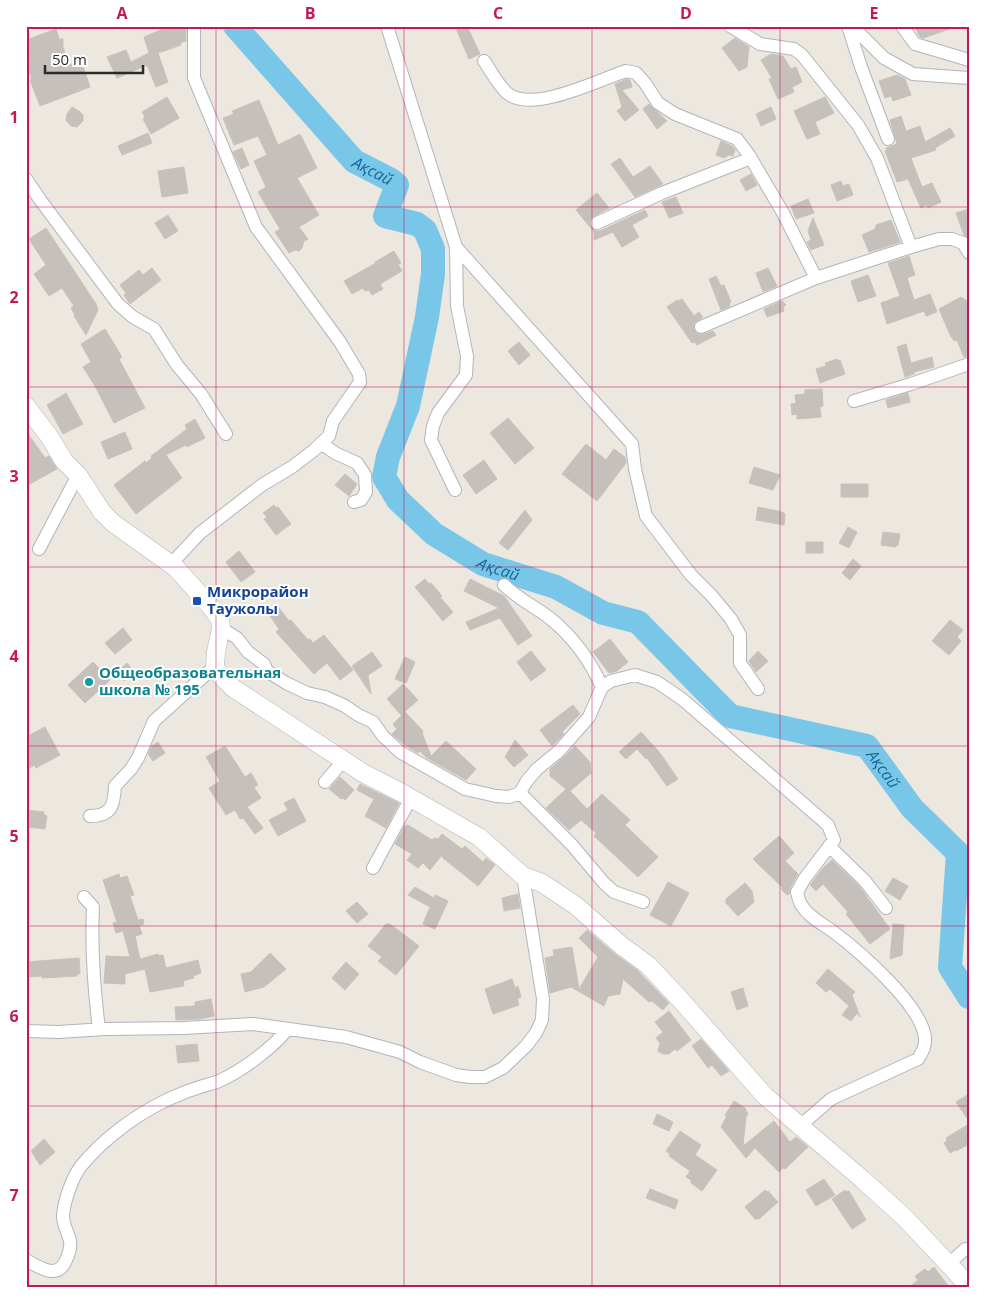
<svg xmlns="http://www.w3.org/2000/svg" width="995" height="1313" viewBox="0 0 995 1313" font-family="'Open Sans',sans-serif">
<rect width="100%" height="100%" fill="#ece7df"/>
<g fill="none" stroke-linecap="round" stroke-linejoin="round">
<path stroke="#78c7e8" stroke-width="24" id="s1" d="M235 26 354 161 391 180 397 185 385 216 417 224 425 230 433 249V274L427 317 408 406 388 457 384 477 398 500 434 534 483 564 556 587 603 613 638 622 730 716 867 746 912 808 958 853 950 967 969 997"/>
</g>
<path fill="#c5c0bb" stroke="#c8c2b8" d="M170 26H186V41L180 43 181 45 158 53 168 82 156 87 147 65 117 78 107 57 126 50 131 62 149 53 144 37Z
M455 26H467L480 54 469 59Z
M923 26H951L952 28 923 38 920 37 916 29Z
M56 29 59 39H63V47L69 65 81 60 90 87 40 106 30 80 32 79 26 62V55L30 53 26 40Z
M735 38 749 47 747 67 739 71 722 48Z
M771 54 783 56 791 69 796 67 802 82 792 87 794 92 778 99 769 79 772 78 761 60Z
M897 75 905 79 911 95 893 101 891 96 885 98 879 81Z
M627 79 630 80 632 87 622 90 639 110 625 121 617 111 622 107 615 84Z
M167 97 179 118 151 134 143 119 145 117 142 112Z
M825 97 834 113 815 122 820 134 807 139 794 111Z
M259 100 278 145 300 134 317 168 297 178 319 215 299 227 308 239 304 241 302 248 299 251 295 250 289 253 275 232 280 229 258 192 266 187 254 161 267 155 258 136 234 145 223 118 234 114 232 111Z
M649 104 667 121 657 129 643 109Z
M72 107 79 111 83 115V121L77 127 71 126 66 120 67 114Z
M771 107 776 119 761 126 756 114Z
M901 116 906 131 920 126 925 142 950 128 955 136 935 148 936 150 911 158 922 187 932 183 941 202 928 208 927 205 921 208 908 179 897 182 885 151 887 150 886 148 897 144 890 120Z
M148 133 152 143 122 155 118 146Z
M721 141 732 146 735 150 733 156 729 155 724 158 716 155Z
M242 148 249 165 241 169 233 152Z
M620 158 633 177 650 166 663 184 635 197 611 164Z
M184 167 188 193 162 197 158 171Z
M751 174 757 185 746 191 740 180Z
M841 181 843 186 849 184 853 195 837 201 831 185Z
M597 193 609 208 591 218 589 222 590 227 576 210Z
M676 197 683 213 669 218 662 202Z
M808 199 814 213 796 219 791 206Z
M969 209V238L964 235 956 213Z
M645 210 648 216 632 225 639 237 622 247 613 232 594 240V232L590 227 596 231H600Z
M168 215 178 231 165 239 155 223Z
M813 218 824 245 811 250 807 242 811 240 808 231Z
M891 220 900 242 869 252 862 235 875 229 876 225Z
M46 228 96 304 98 310 86 335 74 316 75 315 71 308 74 306 62 288 49 296 34 274 46 265 29 239Z
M394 251 401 263 398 264 402 271 380 284 383 289 372 295 369 290 365 291 363 288 352 294 344 281 376 263 375 262Z
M909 256 915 275 907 278 914 300 930 294 937 312 926 316 924 311 887 324 881 303 900 296 888 263Z
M152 268 161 280 130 304 124 295 126 293 120 285 139 270 143 275Z
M768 268 777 286 763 292 756 273Z
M868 275 876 296 858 302 851 281Z
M716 276 721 286 724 285 731 302 729 303 730 306 721 310 709 279Z
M961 297 967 301 969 306V356L964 357 957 340 954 341 952 337H951L939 309Z
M682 299 694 316 699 312 703 317 694 323 693 327 696 333 701 335 713 331 716 335 697 345 695 342 692 343 667 307 677 300 678 301Z
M782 301 786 305 783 307 784 311 767 317 764 309Z
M105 329 122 357 119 359 145 408 114 423 95 386 83 367 91 362 81 344Z
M519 342 530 355 519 365 508 351Z
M906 344 911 363 932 357 934 367 914 372V374L905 377 897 347Z
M837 359V361L840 360 845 374 820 383 816 369 826 366 825 363Z
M822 389 823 406 820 407 821 417 797 419V414L792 415 791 404 796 403 795 395 805 394V390Z
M66 393 83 424 63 434 47 405Z
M908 393 910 402 888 408 886 400Z
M508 418 534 448 515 464 490 433Z
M195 419 205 438 187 447 186 445 166 455 182 478 136 514 114 485 145 461 146 463 152 458 151 456 187 429 185 425Z
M26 431 45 458 49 456 57 469 26 486Z
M125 432 132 449 108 459 101 442Z
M586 444 606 460 614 449 625 457 626 463 597 501 562 474Z
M484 460 497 479 476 494 463 475Z
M754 467 780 475 773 490 749 483Z
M345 474 357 484 349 496 335 485Z
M841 484H868V497H841Z
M274 505 276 508 278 507 291 524 276 535 264 519 267 517 263 513Z
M758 507 782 512 785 514 784 525 756 520Z
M525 510 532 520 508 550 499 543Z
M848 527 857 532 849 548 839 543Z
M883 532 900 534 898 545H896V547L881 545Z
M806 542H823V553H806Z
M239 551 255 572 241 582 226 562Z
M853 559 861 566 850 580 842 573Z
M425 579 429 584 431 583 442 596 440 597 453 612 443 621 415 587Z
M470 579 504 596 532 636 518 645 500 618 470 630 466 622 499 608 464 591Z
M279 608 289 621 291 620 308 640 310 639 313 643 324 635 353 670 340 680 327 663 314 674 276 632 279 629 270 616Z
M950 620 963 630 957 637 961 641 949 655 932 641Z
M123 628 132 640 115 654 105 643Z
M610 639 628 662 617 671 609 673 593 652Z
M531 651 546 670 531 681 517 662Z
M758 651 768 661 756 672 749 661Z
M372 652 382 666 368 675 371 694 352 666Z
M405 657 415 662 406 683 395 679Z
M93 662 110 680 85 703 68 685Z
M127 663 134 672 124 681 117 672Z
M403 684 418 700 401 715 387 699Z
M573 705 580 714 562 732 564 734 552 746 540 730Z
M405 712 423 731 422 733 431 756 446 741 476 769 466 780 427 758 420 751 418 753 405 745 392 734 397 729 393 724Z
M45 727 60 755 36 768 35 765 29 768 26 762V737Z
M641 732 660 753 678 779 667 786 647 758 646 759 637 749 626 759 619 752Z
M515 740 528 755 514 767 505 757Z
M158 742 165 753 153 761 148 754 152 746Z
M225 746 245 777 251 773 258 785 254 787 261 798 247 807 263 828 255 834 243 818 240 819 235 810 226 815 209 788 220 781 206 757Z
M575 746 590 762 591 773 570 791 587 809 602 794 630 820 625 825 658 857 638 877 594 836 596 833 581 820 569 830 546 808 566 789 550 776V769L564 757Z
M340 777 354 790 345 800 343 798 341 799 329 789Z
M360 784 399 803 386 828 365 816 374 799 357 790Z
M294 798 306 821 278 836 269 820 288 810 284 803Z
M26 810 44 812V815L47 816 45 829 26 827Z
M408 825 432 840 434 838 438 839 442 834 462 849 465 846 483 862 486 858 495 865 478 886 443 858 442 855 430 870 423 863 418 868 407 860 412 854 395 844 405 826Z
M779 836 794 853 785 861 798 874 790 888 789 894 787 895 781 889 783 888 753 859Z
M832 860 859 886 890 929 870 944 846 914 848 912 823 884 816 891 810 885 823 868Z
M119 874 120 878 127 876 134 895 130 896 138 920 143 919 144 924 139 926 142 934 135 936 140 959 158 954 159 956 163 955 166 968 198 960 201 973 193 976 194 978 183 981 184 986 150 992 145 969 125 974V984L104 983 106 956 130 957 123 931 116 933 113 923 117 922 103 880Z
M893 878 908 886 900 900 885 891Z
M668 882 689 893 671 926 650 915Z
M745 883 752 891 754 902 738 916 726 903V899Z
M415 887 434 898 435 895 448 901 435 929 423 924 430 907 408 895Z
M518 894 520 908 504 911 502 898Z
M357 902 368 914 357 923 346 911Z
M386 924H390L419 946 396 975 378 961 382 957 368 946Z
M893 924 904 925 902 955 890 959Z
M587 930 615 954 637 970 669 1003 663 1010 652 1001 649 1002 623 979 620 994 608 996 604 1006 571 987 550 993 545 958 554 956 553 950 572 947 579 989 598 957 579 938Z
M270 953 286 969 264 987 245 992 241 974 251 972Z
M79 958 80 974H77V976L42 978V976L26 977V962Z
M346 962 359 974 345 990 332 978Z
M828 969 855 992 852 995 860 1017 857 1013 851 1021 842 1015 849 1006 830 989 826 992 816 983Z
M512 979 515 988 518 986 521 997 517 999 519 1005 493 1014 485 989Z
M743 988 748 1006 737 1010 731 992Z
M211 999 214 1016 200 1019 176 1020 175 1007 195 1006V1002Z
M669 1011 691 1040 677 1051 675 1049 669 1054H663L658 1051 660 1043 656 1038 663 1032 655 1022Z
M701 1039 729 1071 721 1076 712 1065 708 1068 692 1046Z
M197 1044 199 1061 178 1063 176 1046Z
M969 1094V1121L956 1102Z
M734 1101 745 1108 748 1114 746 1117 743 1146 774 1121 790 1142 796 1137 808 1147 785 1169 783 1168 779 1172 755 1148 746 1158 721 1127 727 1116 725 1115Z
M657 1114 673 1122 669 1131 653 1124Z
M969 1124V1144L956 1151 955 1150 950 1153 944 1143 947 1141 946 1138Z
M680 1131 701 1145 695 1155 717 1170 702 1191 691 1183V1180L686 1177 690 1171 669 1156 670 1154 666 1151Z
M44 1139 55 1152 40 1165 31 1151Z
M824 1179 835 1195 816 1206 806 1190Z
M650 1189 678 1200 675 1209 646 1198Z
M765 1190 767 1192 768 1191 778 1202 759 1219H755L745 1207Z
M845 1190 847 1192 849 1191 866 1220 852 1229 832 1199Z
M934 1267 949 1287H909L918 1280 915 1276 925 1269 928 1272Z"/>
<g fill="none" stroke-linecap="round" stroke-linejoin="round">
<g stroke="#b2b4be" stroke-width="14">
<path id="street" d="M387 26 456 247 632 444 635 469 646 516 691 575 712 596 731 619 740 635V663L758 689
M730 26 760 44 794 49 802 55 858 125 877 158 911 247
M848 26 861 67 888 139
M852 26 884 58 913 74 969 78
M902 26 915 44 969 60
M484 61C491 71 498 85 507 93 532 114 598 80 626 71L636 73 645 83 658 103 675 114 737 139 749 155 783 213 816 278
M26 179 41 201 118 304 133 317 154 329 177 365 201 394 226 434
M597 223 662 193 751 158
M701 327 816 278 911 247 939 239H952L963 243 969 253
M854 401 911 384 969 364
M321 443 335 453 357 463 365 475 366 492 361 500 354 502
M455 490 431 440 433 426 438 413 466 375 467 356 457 306 456 247
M39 549 78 475
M171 564 200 533 262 485 292 467 313 451 329 436 333 421 360 382 359 374 340 342 256 227 194 78V26
M504 585C518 599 536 607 551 619 574 638 590 660 602 687
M221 628 237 638 248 652 264 664 267 671 286 683 307 693 325 697 345 706 358 715 373 722 383 736 400 752 465 789 496 796 509 797 520 793 526 782 537 769 559 751 589 717 602 687 611 681 635 675 657 682 682 699 828 825 834 840 805 878 797 892C798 896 799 902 802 906 809 917 821 923 831 930 858 950 922 1005 925 1038 926 1046 922 1053 918 1059L831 1099 800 1126
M325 782 344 760
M520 793 572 845 604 883 614 892 643 902
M90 816C112 816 114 805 115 786L131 769 138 758 154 721 215 666
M829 846 865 881 886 908
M373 868 411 798
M84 897 93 907C91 947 94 989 99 1029
M26 1031 58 1032 105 1029 184 1028 253 1024 346 1037 400 1052 420 1062 456 1075 470 1077H485L503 1068 526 1046 536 1033 542 1020 543 999 523 876
M26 1260C40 1268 58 1280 66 1260 69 1254 71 1248 70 1241 68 1232 63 1225 63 1216 64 1201 72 1178 81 1166 104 1138 138 1113 171 1098 182 1093 193 1089 203 1086 209 1084 216 1083 221 1080 243 1070 272 1048 287 1030
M948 1265 965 1249"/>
</g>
<g stroke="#b2b4be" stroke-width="19">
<path id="secondary" d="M26 406 49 436 64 461 78 475 102 512 113 523 176 568 211 607 220 619 221 628 216 652 215 666 218 673 233 688 363 773 402 793 479 837 523 876 542 883 575 905 622 946 648 965 679 998 765 1096 862 1179 905 1218 969 1286"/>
</g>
<use href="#street" stroke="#fff" stroke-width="12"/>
<use href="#secondary" stroke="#fff" stroke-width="18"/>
</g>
<path fill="none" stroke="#c2185b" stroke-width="1" stroke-opacity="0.55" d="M216 26V1287M404 26V1287M592 26V1287M780 26V1287M26 207H969M26 387H969M26 567H969M26 746H969M26 926H969M26 1106H969"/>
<rect fill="#1a4fb4" stroke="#fff" stroke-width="2" x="192" y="596" width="10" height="10" rx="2.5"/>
<circle fill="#0f9aa8" stroke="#fff" stroke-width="2" cx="89" cy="682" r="5"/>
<g text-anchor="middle" stroke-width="4" stroke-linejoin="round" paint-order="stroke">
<g font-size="15" font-weight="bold" fill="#164399" stroke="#fff" text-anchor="start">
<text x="207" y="597">Микрорайон<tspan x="207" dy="17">Таужолы</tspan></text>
</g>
<g font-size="15" font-weight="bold" fill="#0d838f" stroke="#fff" text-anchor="start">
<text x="99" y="678">Общеобразовательная<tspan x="99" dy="17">школа № 195</tspan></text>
</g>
<g font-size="16" font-style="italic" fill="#166695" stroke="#fff">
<text dy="6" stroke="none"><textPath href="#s1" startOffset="201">Ақсай</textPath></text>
<text dy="6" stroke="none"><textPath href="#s1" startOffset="711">Ақсай</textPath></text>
<text dy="6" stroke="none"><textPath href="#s1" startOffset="1161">Ақсай</textPath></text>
</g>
</g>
<rect width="995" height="1313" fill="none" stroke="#ffffff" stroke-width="55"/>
<path d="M45 65v8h98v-8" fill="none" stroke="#2b2b2b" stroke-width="2.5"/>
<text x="52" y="65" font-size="15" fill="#2b2b2b" stroke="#ffffff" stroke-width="4" paint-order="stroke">50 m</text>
<rect x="28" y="28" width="940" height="1258" fill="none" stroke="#c2185b" stroke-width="2"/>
<g font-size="16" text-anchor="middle" font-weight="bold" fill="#c2185b">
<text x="122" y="19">A</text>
<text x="310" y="19">B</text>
<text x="498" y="19">C</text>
<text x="686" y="19">D</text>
<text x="874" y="19">E</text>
<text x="14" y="123">1</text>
<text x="14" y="303">2</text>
<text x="14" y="482">3</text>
<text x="14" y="662">4</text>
<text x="14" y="842">5</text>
<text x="14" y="1022">6</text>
<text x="14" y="1201">7</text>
</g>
</svg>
